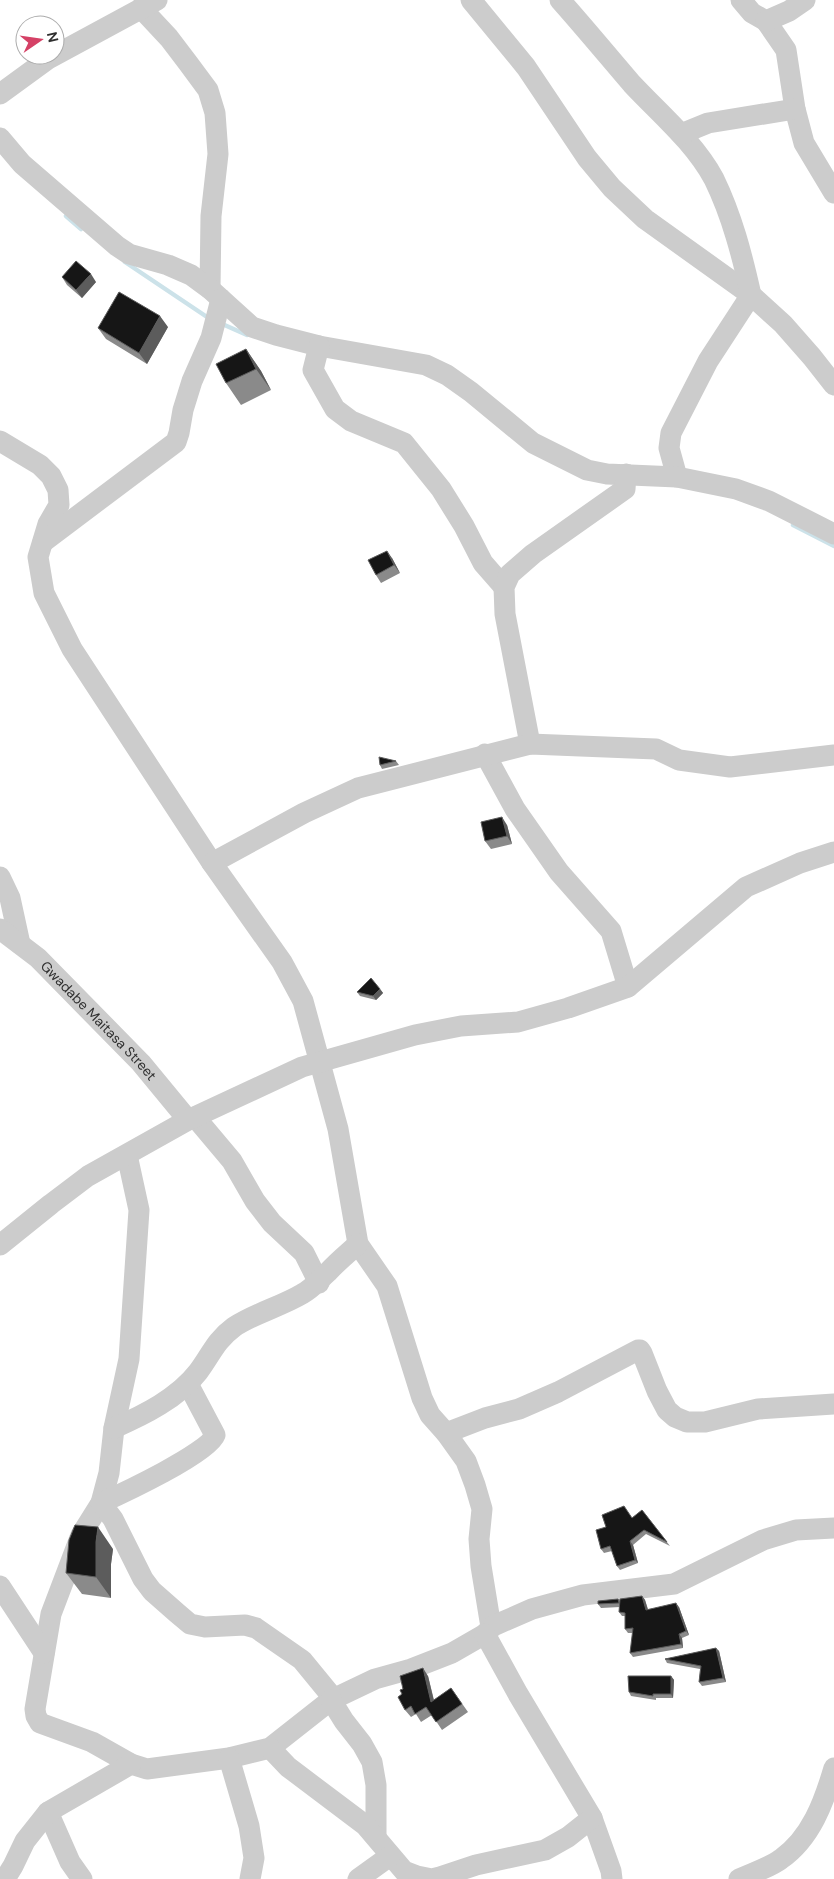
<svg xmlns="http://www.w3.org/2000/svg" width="834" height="1879" viewBox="0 0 834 1879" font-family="'DM Sans',sans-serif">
<rect width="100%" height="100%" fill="#fff"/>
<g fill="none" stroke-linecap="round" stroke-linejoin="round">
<path stroke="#cce2e9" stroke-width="4.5" d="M66 216 81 229
M125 262 210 319
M220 323 247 335
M793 525 834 546"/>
<g stroke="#ccc" stroke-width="21">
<path d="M471 0 526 67 587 158 612 188 645 219 751 295 783 324 812 357 834 385"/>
<path d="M560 0C584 27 608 56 632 84 660 114 694 142 714 179 732 216 742 255 751 295L708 361 671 433 669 448 677 477"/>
<path d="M741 0 752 13 766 21 786 50 795 109 804 143 834 193"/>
<path d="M141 8 169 38 188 63 208 90 215 113 218 154 211 216 210 289"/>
<path d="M766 21 789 11 805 0"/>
<path d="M0 94 48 59 157 0"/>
<path d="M681 134 708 123 795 109"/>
<path d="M0 138 22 164 117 246 129 254 168 265 191 275 210 289 252 327 276 335 319 346 426 365 447 375 471 392 533 443 587 470 607 474 677 477 736 489 769 501 834 534"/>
<path d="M319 346 313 370 335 409 351 421 404 443 441 489 464 526 483 563 504 587"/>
<path d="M0 441 40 465 51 476 58 490 59 505 48 524 38 557 44 593 72 649 212 863 282 962 303 1001 338 1129 358 1244 387 1286 422 1398 430 1415 446 1433 466 1461 475 1485 482 1509 479 1539 481 1566 490 1621 493 1626"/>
<path d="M43 542 176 442 179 433 183 410 192 381 211 338 221 299"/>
<path d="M530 744 505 614 504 587 510 574 533 554 625 489 626 474"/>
<path d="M485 754 515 809 536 839 559 872 611 931 628 987"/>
<path d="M212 863 304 813 358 788 530 744 656 749 679 760 730 767 834 755"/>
<path d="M0 877 10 898 20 944"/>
<path id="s1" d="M0 929 38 958 141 1063 188 1120"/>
<path d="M195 1117 232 1161 255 1201 272 1223 304 1253 319 1283"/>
<path d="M127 1155 139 1210 129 1359 114 1428 109 1473 101 1503 81 1535 51 1614 35 1709 36 1716 40 1723 92 1742 131 1764 147 1769 229 1758 270 1748 331 1700 375 1679 411 1669 452 1653 485 1634 493 1626 532 1609 583 1595 674 1584 763 1540 796 1530 834 1528"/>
<path d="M0 1245 51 1204 88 1176 188 1120 302 1067 415 1035 461 1026 518 1022 568 1008 628 987 746 887 800 863 834 852"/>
<path d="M188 1384 215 1435C209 1453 121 1494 101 1503L113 1519 143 1579 152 1591 177 1613 190 1624 205 1627 245 1625 256 1628 302 1660 334 1699"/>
<path d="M114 1428C144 1415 178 1398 198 1372 211 1355 215 1341 234 1327 255 1313 280 1307 302 1294 313 1288 319 1280 328 1272 337 1262 348 1253 358 1244"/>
<path d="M446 1433 485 1418 519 1409 558 1392 638 1350H640L642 1353 657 1391 667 1410 675 1417 687 1422H705L758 1409 834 1404"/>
<path d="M0 1586 44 1653"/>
<path d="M485 1634 518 1694 592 1818 611 1871 612 1879"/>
<path d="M331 1700 344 1721 362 1744 372 1762 376 1785V1837"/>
<path d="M270 1748 288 1767 365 1825 404 1871 417 1876 432 1879 440 1877 476 1865 545 1850 568 1837 592 1818"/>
<path d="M229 1758 249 1826 254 1858 250 1879"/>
<path d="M48 1812 70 1862 82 1879"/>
<path d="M5 1879 13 1866 25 1841 48 1812 131 1764"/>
<path d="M358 1879 390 1856"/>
<path d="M739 1879C752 1873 769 1868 781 1859 811 1838 824 1802 834 1768"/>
</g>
</g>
<path fill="#8a8a8a" d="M62 277 96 282 82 298 67 285Z
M168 327 147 364 106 339 98 328Z
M246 349 261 371 271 390 241 405 226 383Z
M392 558 400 573 381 583 376 575Z
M396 761 399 765 382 769 380 765Z
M507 825 512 844 491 849 485 841Z
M380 989 383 993 376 1000 360 996 357 992Z
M642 1510 670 1546 646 1534 633 1545 638 1563 620 1570 617 1566 612 1551 604 1553 601 1549 632 1518Z
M113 1549 111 1564V1598L82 1594 66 1573Z
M642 1596 645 1600 648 1609 679 1607 689 1635 682 1638 683 1648 633 1657 630 1653 633 1633H628L625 1629V1616H622L619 1612 620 1607 601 1608 598 1604 618 1599 620 1601Z
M716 1648 719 1651 726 1682 702 1686 699 1682 700 1669 667 1663 665 1659Z
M428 1676 434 1700 451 1688 468 1712 442 1730 432 1715 421 1722 416 1714 411 1717 405 1710Z
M671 1676 674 1680 673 1698H656V1700L631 1696 629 1692Z"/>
<path fill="#5c5c5c" d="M91 274 96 282 82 298 76 290Z
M160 316 168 327 147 364 139 353Z
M246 349 261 371 271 390 256 369Z
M387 551 392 558 400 573 394 565Z
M502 817 507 825 512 844 507 836Z
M380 989 383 993 376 1000 373 996Z
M98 1527 113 1549 111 1564V1598L96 1577V1542Z
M630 1541 633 1545 638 1563 635 1560Z
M642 1596 645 1600 649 1614 646 1610Z
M676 1603 679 1607 689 1635 686 1631Z
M679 1634 682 1638 683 1648 681 1644Z
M716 1648 719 1651 726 1682 723 1678Z
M423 1668 428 1676 436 1710 431 1702Z
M671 1676 674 1680 673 1698 671 1694Z"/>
<path fill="#161616" stroke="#5c5c5c" d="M76 261 91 274 76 290 62 277Z
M119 292 160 316 139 353 98 328Z
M246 349 256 369 226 383 216 364Z
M387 551 394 565 376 575 368 560Z
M379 757 396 761 380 765Z
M502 817 507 836 485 841 481 822Z
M371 978 380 989 373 996 357 992Z
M624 1506 632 1518 642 1510 667 1542 644 1530 630 1541 635 1560 617 1566 610 1546 601 1549 596 1530 606 1527 602 1515Z
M75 1525 98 1527 96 1542V1577L66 1573 69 1540Z
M642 1596 646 1610 676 1603 686 1631 679 1634 681 1644 630 1653 633 1628 625 1629V1613L619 1612 620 1599Z
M618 1599 619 1603 598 1604V1601Z
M716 1648 723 1678 699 1682 701 1666 665 1659Z
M423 1668 431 1702 451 1688 462 1704 436 1722 426 1707 415 1714 411 1706 405 1710 398 1697 402 1694 400 1690 403 1689 400 1676Z
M628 1676H671V1694H653V1696L629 1692Z"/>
<g text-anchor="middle" stroke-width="5" stroke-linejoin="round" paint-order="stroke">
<g font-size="14" fill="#2f2f2f" stroke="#fff">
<text dy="5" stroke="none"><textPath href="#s1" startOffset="135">Gwadabe Maitasa Street</textPath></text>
</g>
</g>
<g transform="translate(40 40) rotate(77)"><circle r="24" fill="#ffffff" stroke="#acacac"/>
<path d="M0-4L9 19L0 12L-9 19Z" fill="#d54166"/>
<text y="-8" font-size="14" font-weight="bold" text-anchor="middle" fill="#2f2f2f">N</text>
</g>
</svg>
